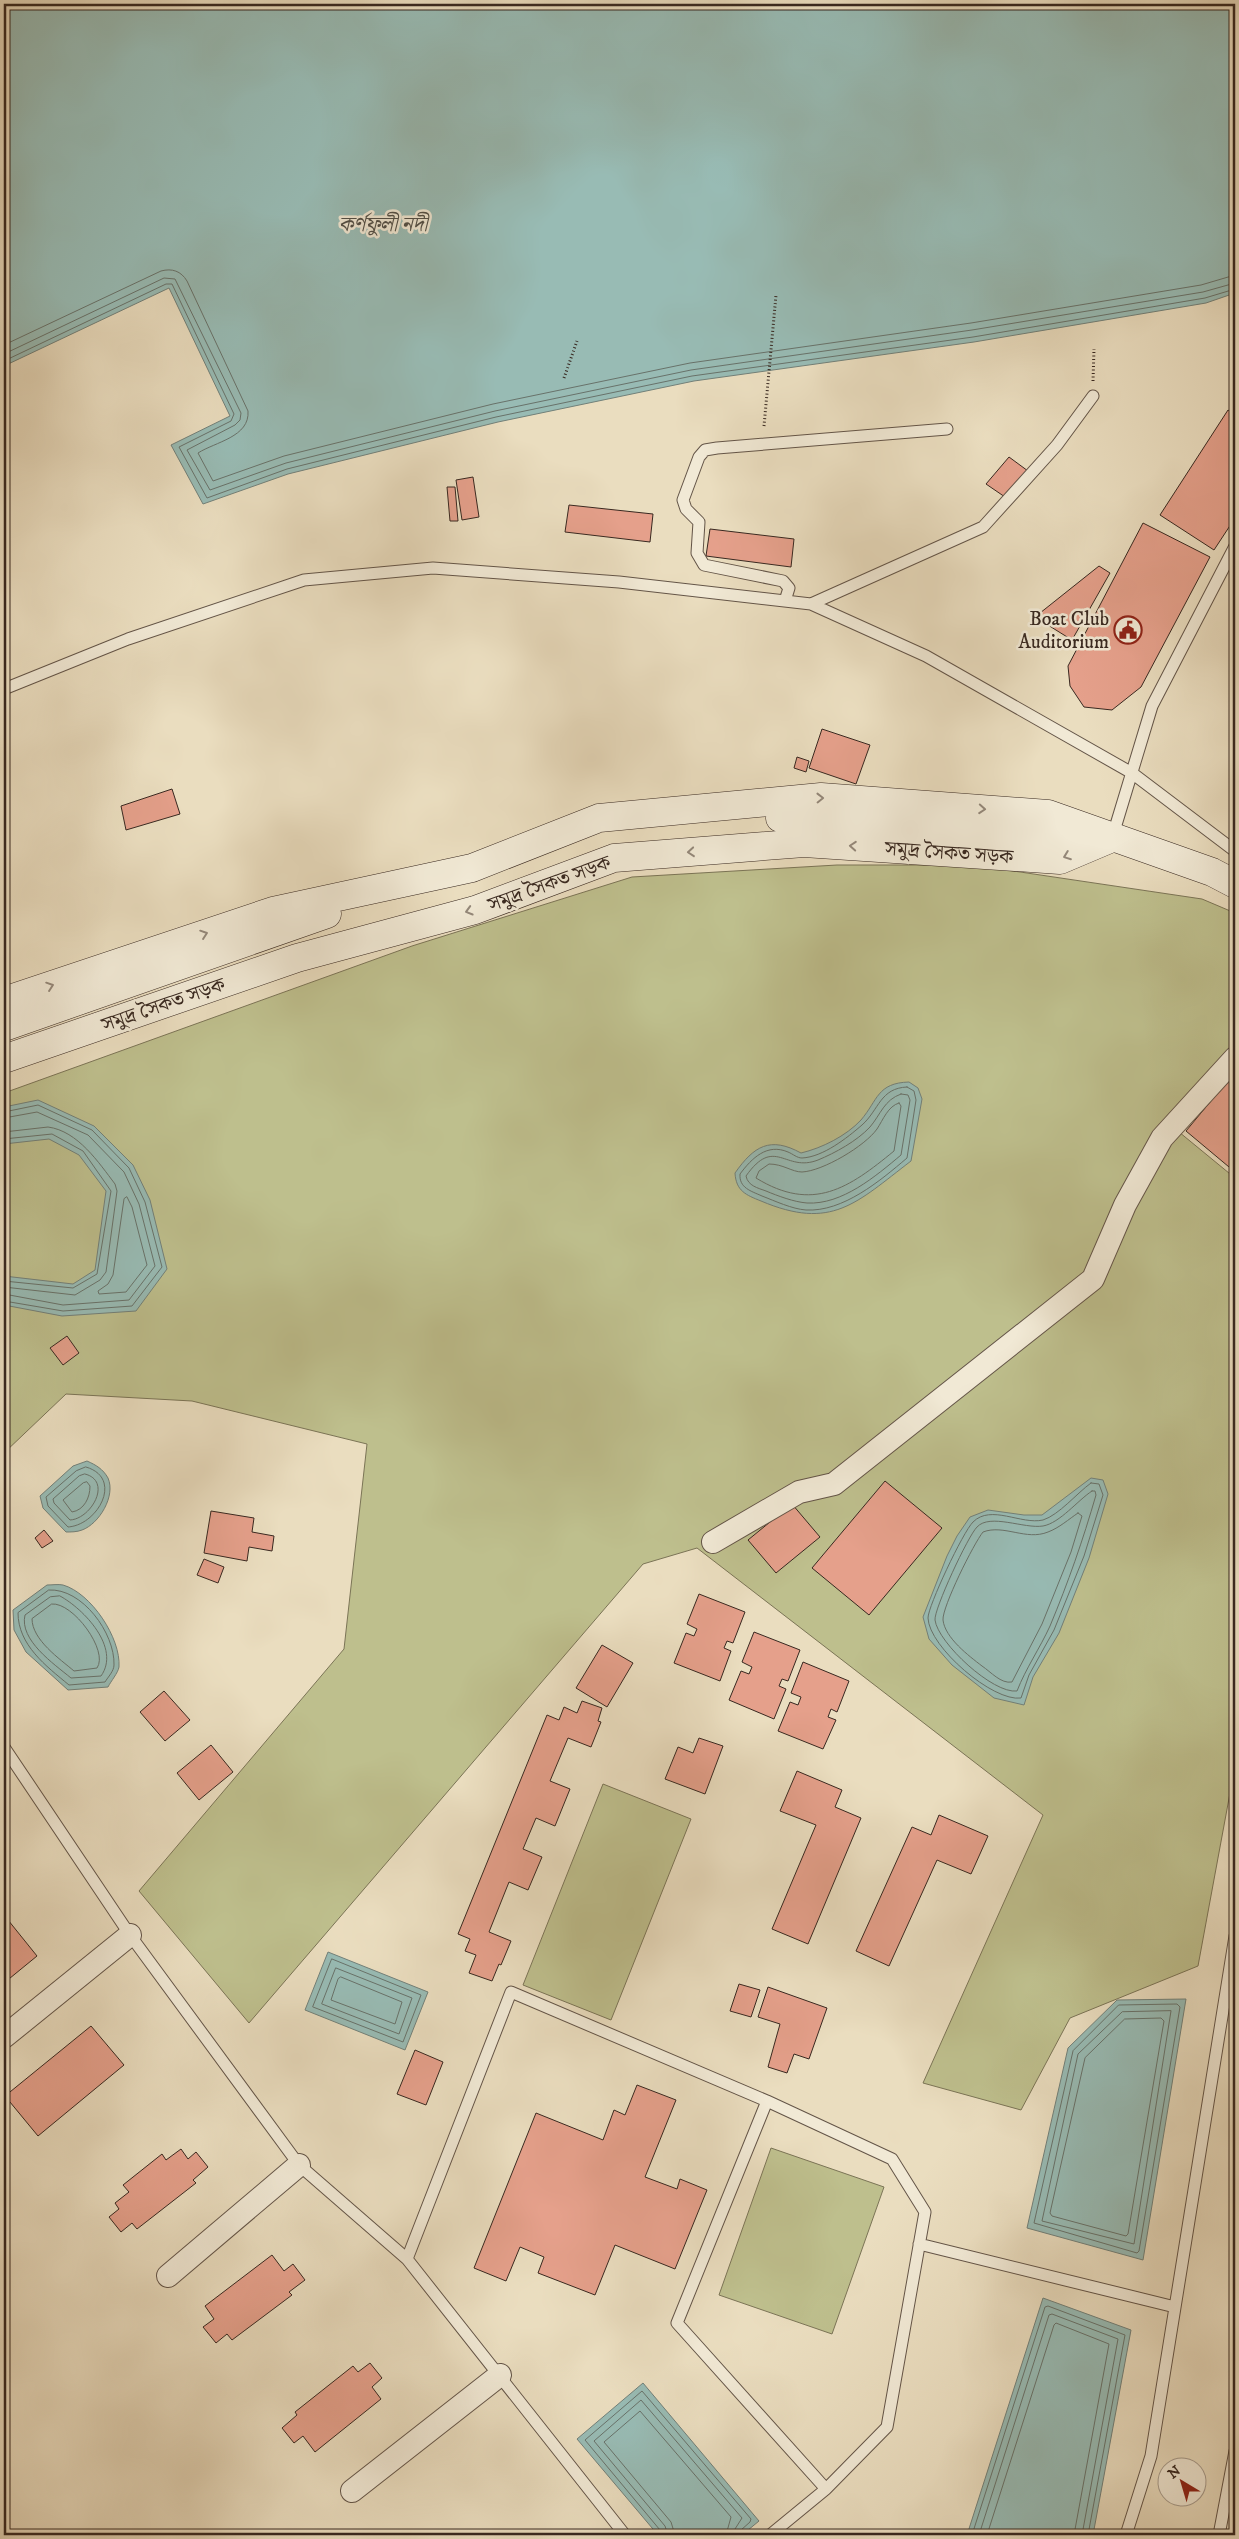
<svg xmlns="http://www.w3.org/2000/svg" width="1239" height="2539" viewBox="0 0 1239 2539" font-family="'IM FELL DW Pica','Noto Serif Bengali',serif">
<rect width="100%" height="100%" fill="#eaddbf"/>
<filter id="stains"><feTurbulence type="fractalNoise" baseFrequency=".004" numOctaves="4"/><feColorMatrix values="0 0 0 0 .2 0 0 0 0 .09 0 0 0 0 .02 0 0 0 .5 -.17"/></filter>
<radialGradient id="worn" r=".72"><stop offset=".6" stop-color="#630" stop-opacity="0"/><stop offset="1" stop-color="#630" stop-opacity=".3"/></radialGradient>
<path fill="#bebf8d" stroke="#7b7456" d="M837 865H973L1202 899 1235 913V1066L1179 1132 1235 1178V1766L1198 1966 1070 2018 1021 2110 923 2083 1043 1815 697 1548 643 1564 249 2023 139 1891 344 1649 367 1444 192 1401 66 1394 4 1453V1093L412 946 632 877Z
M603 1784 691 1819 611 2020 523 1985Z
M771 2148 884 2187 832 2334 719 2295Z"/>
<path fill="#98bbb4" stroke="#728079" d="M4 4H1235V293L1206 303 974 342 694 381 498 422 288 474 203 504 171 445 230 416 169 288 4 366Z
M909 1082 918 1088 922 1099 911 1161C856 1203 832 1231 761 1201 746 1195 736 1191 735 1173 754 1146 770 1136 801 1153 822 1148 846 1136 861 1120 878 1100 877 1083 909 1082Z
M38 1100 94 1126 133 1165 150 1200 167 1269 136 1311 62 1316 4 1305V1276L73 1284 95 1270 106 1191 79 1155 49 1139 4 1144V1107Z
M87 1461C96 1465 103 1469 108 1478 116 1496 99 1524 82 1530 77 1532 71 1532 66 1532L43 1508 40 1496 73 1466Z
M1091 1478 1103 1480 1108 1494 1089 1558 1059 1633 1033 1677 1024 1705 994 1698 952 1665 929 1639 923 1617 947 1556 957 1536 970 1517 988 1510 1024 1515H1042Z
M47 1585C52 1585 58 1584 63 1585 91 1593 121 1638 119 1667 118 1673 111 1681 108 1687L68 1690 26 1652 14 1630 13 1610Z
M328 1952 428 1992 405 2050 305 2010Z
M1186 1999 1143 2260 1027 2228 1068 2048 1117 2000Z
M1043 2298 1131 2330 1093 2535H967Z
M643 2383 759 2521 742 2535H658L577 2439Z"/>
<g fill="none" stroke-linecap="round" stroke-linejoin="round">
<path stroke="#68726a" stroke-width="1" d="M4 345 161 271C172 268 181 271 187 281L248 411C250 437 215 442 198 453L213 481 284 456 493 404 690 363 971 323 1201 285 1235 275
M4 354 164 278 175 279 241 413 240 420 235 425 187 450 210 490 286 463 495 411 691 370 972 330 1203 292 1235 283
M4 361 166 284H172L234 414 231 421 179 447 207 498 287 469 496 417 692 376 973 337 1205 298 1235 289
M907 1087 914 1091 916 1100 907 1158C880 1181 843 1212 806 1210 792 1209 775 1201 762 1196 751 1191 739 1188 740 1174 752 1158 767 1143 788 1152 793 1154 797 1158 802 1158 823 1157 847 1138 862 1125 879 1110 880 1088 907 1087Z
M901 1094 908 1095 910 1100 901 1155C876 1176 842 1205 807 1203 794 1202 778 1196 766 1191 758 1188 748 1186 746 1176 775 1135 785 1173 818 1160 835 1153 857 1141 870 1127 881 1114 884 1100 901 1094Z
M899 1103 901 1106 894 1151C849 1188 813 1213 756 1178L759 1171 769 1164C783 1164 792 1172 802 1172 823 1171 865 1146 877 1129 883 1120 888 1106 899 1103Z
M4 1112 38 1105 92 1130 129 1168 145 1202 162 1267 132 1306 63 1311 4 1301
M4 1118 37 1112 88 1135 124 1172 139 1204 155 1266 129 1300 63 1305 4 1294
M4 1132 48 1127C78 1131 99 1163 115 1184L117 1191 106 1272 100 1280 75 1295 4 1287
M4 1139 52 1134 83 1151 111 1191 97 1274 73 1288 4 1281
M127 1197 132 1207 147 1265 126 1292 99 1294 98 1291 108 1284 113 1275 124 1199Z
M86 1467C124 1478 98 1525 68 1527L48 1506 46 1497 76 1471Z
M85 1474C113 1481 91 1519 70 1520L54 1503 53 1499 79 1476Z
M87 1482 90 1486C90 1498 84 1510 72 1512L63 1500 83 1483Z
M1091 1483 1099 1484 1103 1495 1084 1556 1054 1630 1029 1675 1021 1698C993 1702 929 1647 928 1618 928 1606 963 1532 973 1522 991 1504 1021 1525 1043 1520 1059 1515 1077 1493 1091 1483Z
M1092 1491H1095L1096 1495C1083 1540 1068 1583 1050 1626 1040 1648 1026 1668 1017 1691 993 1694 938 1643 935 1620 934 1609 968 1536 977 1527 990 1513 1024 1529 1043 1526 1060 1523 1078 1500 1092 1491Z
M1078 1513 1082 1516 1071 1552 1042 1624 1012 1682C1001 1684 991 1672 982 1666 969 1656 945 1638 943 1620 942 1607 974 1543 983 1532 1004 1524 1026 1541 1048 1532 1059 1528 1069 1519 1078 1513Z
M49 1590C82 1588 115 1633 114 1665 114 1671 108 1677 105 1682L69 1685C46 1666 18 1645 18 1613Z
M60 1596C84 1609 121 1648 101 1676L71 1678C54 1664 19 1640 25 1615L50 1597Z
M52 1604C73 1602 109 1651 97 1668L74 1671C60 1659 32 1640 32 1619Z
M332 1959 421 1995 403 2042 313 2007Z
M336 1968 412 1998 399 2034 322 2004Z
M341 1977 402 2002 395 2024 331 2000 338 1979Z
M1119 2005 1177 2004 1180 2007 1139 2251 1137 2253 1034 2223 1073 2051Z
M1171 2011 1134 2244 1042 2221 1078 2054 1122 2012Z
M1125 2019 1161 2018 1164 2021 1128 2234 1126 2236 1052 2216 1050 2213 1085 2058Z
M661 2535 660 2530 585 2440 642 2391 751 2519 750 2522 741 2530 740 2535
M668 2535 665 2526 594 2441 641 2400 742 2518 735 2529 734 2535
M675 2535 671 2522 604 2442 640 2411 731 2517 726 2535
M972 2535 1045 2307 1048 2306 1125 2335 1088 2535
M979 2535 1049 2315 1052 2314 1118 2339 1082 2535
M987 2535 1054 2325 1056 2323 1109 2344 1074 2535"/>
</g>
<path fill="#e5a08b" stroke="#382820" d="M1228 410 1235 415V518L1214 550 1160 515Z
M1009 457 1028 471 1005 497 986 484Z
M473 477 479 517 462 520 456 480Z
M447 487H455L458 521H450Z
M569 505 653 514 650 542 565 532Z
M1143 523 1210 557 1141 687 1112 710 1084 707 1070 686 1068 666Z
M710 529 794 539 791 567 706 556Z
M1099 566 1110 573 1072 640 1035 617Z
M822 729 870 745 856 784 809 768Z
M797 757 809 761 806 772 794 768Z
M172 789 180 814 126 830 121 806Z
M1235 1072V1172L1186 1131Z
M67 1336 79 1353 63 1365 50 1348Z
M885 1481 942 1528 869 1615 812 1568Z
M792 1504 820 1537 776 1573 748 1540Z
M211 1511 254 1518 252 1532 274 1536 272 1551 249 1547 247 1561 204 1553Z
M44 1530 53 1541 42 1548 35 1538Z
M204 1559 224 1567 218 1583 197 1575Z
M699 1594 745 1612 733 1643 727 1641 724 1648 731 1651 720 1681 674 1663 686 1633 694 1636 697 1629 687 1624Z
M754 1632 800 1650 788 1681 782 1679 779 1686 786 1689 774 1719 729 1700 741 1671 749 1674 752 1667 742 1662Z
M602 1645 633 1663 607 1707 576 1688Z
M803 1662 849 1681 837 1712 831 1709 828 1717 836 1720 823 1749 778 1731 790 1702 798 1705 801 1697 791 1693Z
M164 1691 190 1720 165 1741 140 1712Z
M582 1701 602 1708 598 1721 601 1722 591 1747 568 1738 550 1781 570 1789 555 1826 536 1818 523 1849 542 1857 528 1890 509 1882 489 1932 511 1941 501 1965 499 1964 492 1981 469 1973 476 1955 465 1951 470 1939 458 1934 547 1715 559 1720 564 1707 577 1713Z
M699 1738 723 1746 705 1794 665 1779 678 1747 693 1753Z
M211 1745 233 1772 199 1800 177 1773Z
M797 1771 842 1790 835 1807 861 1818 808 1944 772 1929 816 1825 780 1811Z
M939 1815 988 1836 971 1874 937 1860 889 1966 856 1951 912 1827 931 1835Z
M4 1915 37 1956 4 1983Z
M739 1984 760 1990 751 2017 730 2011Z
M768 1987 827 2008 809 2059 794 2054 787 2073 768 2067 780 2024 758 2017Z
M91 2026 124 2065 38 2136 5 2096Z
M415 2050 443 2062 426 2105 397 2094Z
M637 2085 676 2100 645 2177 677 2189 680 2179 707 2190 675 2269 615 2245 595 2295 538 2273 544 2257 520 2247 506 2281 474 2268 536 2113 603 2140 614 2110 625 2115Z
M181 2149 188 2159 196 2152 208 2167 193 2180 196 2183 137 2229 132 2223 121 2232 109 2217 119 2209 115 2203 129 2192 123 2185 162 2154 166 2160Z
M272 2255 284 2271 293 2264 305 2280 289 2292 292 2295 232 2340 227 2334 216 2343 203 2327 214 2319 205 2306Z
M370 2363 382 2378 372 2387 381 2399 315 2452 303 2436 294 2443 282 2428 297 2415 295 2412 353 2366 358 2372Z"/>
<g fill="none" stroke-linecap="round" stroke-linejoin="round">
<g stroke="#645548" stroke-width="13">
<path id="lane" d="M785 601 789 588 783 581 704 565 697 553 699 522 686 509 683 500 699 457 705 450 717 448 947 429
M811 604 983 527 1057 445 1093 396
M4 689 128 639 304 580 433 568 619 582 811 604 926 656 1132 773 1235 851
M1112 838 1152 706 1235 546
M4 1747 130 1935 299 2165 407 2259 625 2535
M767 2101 677 2323 826 2489
M919 2244 1175 2307
M407 2259 511 1992 767 2101 892 2159 925 2212 887 2427 826 2489 770 2535
M1126 2535 1151 2456 1235 1936
M1219 2535 1235 2451"/>
</g>
<g stroke="#645548" stroke-width="24">
<path id="street" d="M713 1542 799 1492 834 1484 1093 1279 1125 1205 1162 1138 1235 1058
M4 2037 130 1935
M168 2276 299 2165
M352 2491 500 2375"/>
</g>
<g stroke="#382820" stroke-width="29">
<path id="secondary" d="M780 818 811 816 1081 835
M4 1001 273 911 472 868 599 818 821 797 1048 814 1212 872 1235 884
M4 1027 327 914
M4 1059 297 958 475 910 614 858 804 843 1060 860 1112 838"/>
</g>
<path stroke="#382820" stroke-width="3" stroke-dasharray="1 2.5" stroke-linecap="butt" d="M564 378 577 341
M1093 381 1094 349
M764 426 776 295"/>
<use href="#lane" stroke="#f1e9d5" stroke-width="11"/>
<use href="#street" stroke="#f1e9d5" stroke-width="22"/>
<use href="#secondary" stroke="#f1e9d5" stroke-width="28"/>
</g>
<defs><path id="oneway-chevron" d="M-2-3.5L2.5 0L-2 3.5" fill="none" stroke-width="1.6" stroke-linecap="round" stroke-linejoin="round" transform="scale(1.25)"/></defs>
<g stroke="#94887a">
<use href="#oneway-chevron" transform="translate(820 798) rotate(-1)"/>
<use href="#oneway-chevron" transform="translate(982 809) rotate(4)"/>
<use href="#oneway-chevron" transform="translate(853 846) rotate(-176)"/>
<use href="#oneway-chevron" transform="translate(691 852) rotate(175)"/>
<use href="#oneway-chevron" transform="translate(1067 856) rotate(159)"/>
<use href="#oneway-chevron" transform="translate(469 911) rotate(164)"/>
<use href="#oneway-chevron" transform="translate(204 934) rotate(-19)"/>
<use href="#oneway-chevron" transform="translate(50 986) rotate(-19)"/>
</g>
<defs>
<g id="civic-ring" transform="scale(1.4375)"><circle r="9.5" fill="#f1e9d5" stroke="#8f2418" stroke-width="1.5"/><path d="M-.6-6.5H3V-4.5H.6V-3L4-1V1h2V6H-6V1h2V-1L-.6-3ZM-1.2 2.5V6h2.4V2.5Z" fill="#8f2418"/></g>
</defs>
<g fill-rule="evenodd">
<use href="#civic-ring" x="1128" y="630"/>
</g>
<g text-anchor="middle" stroke-width="5" stroke-linejoin="round" paint-order="stroke">
<g font-size="20" fill="#382820" stroke="#f1e9d5" text-anchor="end">
<text x="1109" y="625">Boat Club<tspan x="1109" dy="23">Auditorium</tspan></text>
</g>
<g font-size="20" fill="#382820" stroke="#f1e9d5">
<text transform="translate(949 852) rotate(4)" y="7">সমুদ্র সৈকত সড়ক</text>
<text transform="translate(549 883) rotate(-20)" y="7">সমুদ্র সৈকত সড়ক</text>
<text transform="translate(163 1004) rotate(-19)" y="7">সমুদ্র সৈকত সড়ক</text>
</g>
<g font-size="21" font-style="italic" fill="#504d45" stroke="#f1e9d5">
<text x="383" y="231">কর্ণফুলী নদী</text>
</g>
</g>
<rect width="1239" height="2539" fill="none" stroke="#eaddbf" stroke-width="20"/>
<rect x="5" y="5" width="1229" height="2529" fill="none" stroke="#382820" stroke-width="2.5"/>
<rect x="10" y="10" width="1219" height="2519" fill="none" stroke="#382820"/>
<g transform="translate(1182 2482) rotate(322)"><circle r="24" fill="#f1e9d5" stroke="#a79c8d"/>
<path d="M0-4L9 19L0 12L-9 19Z" fill="#8f2418"/>
<text y="-8" font-size="14" font-weight="bold" text-anchor="middle" fill="#382820">N</text>
</g>
<rect width="100%" height="100%" filter="url(#stains)"/>
<rect width="100%" height="100%" fill="url(#worn)"/>
</svg>
